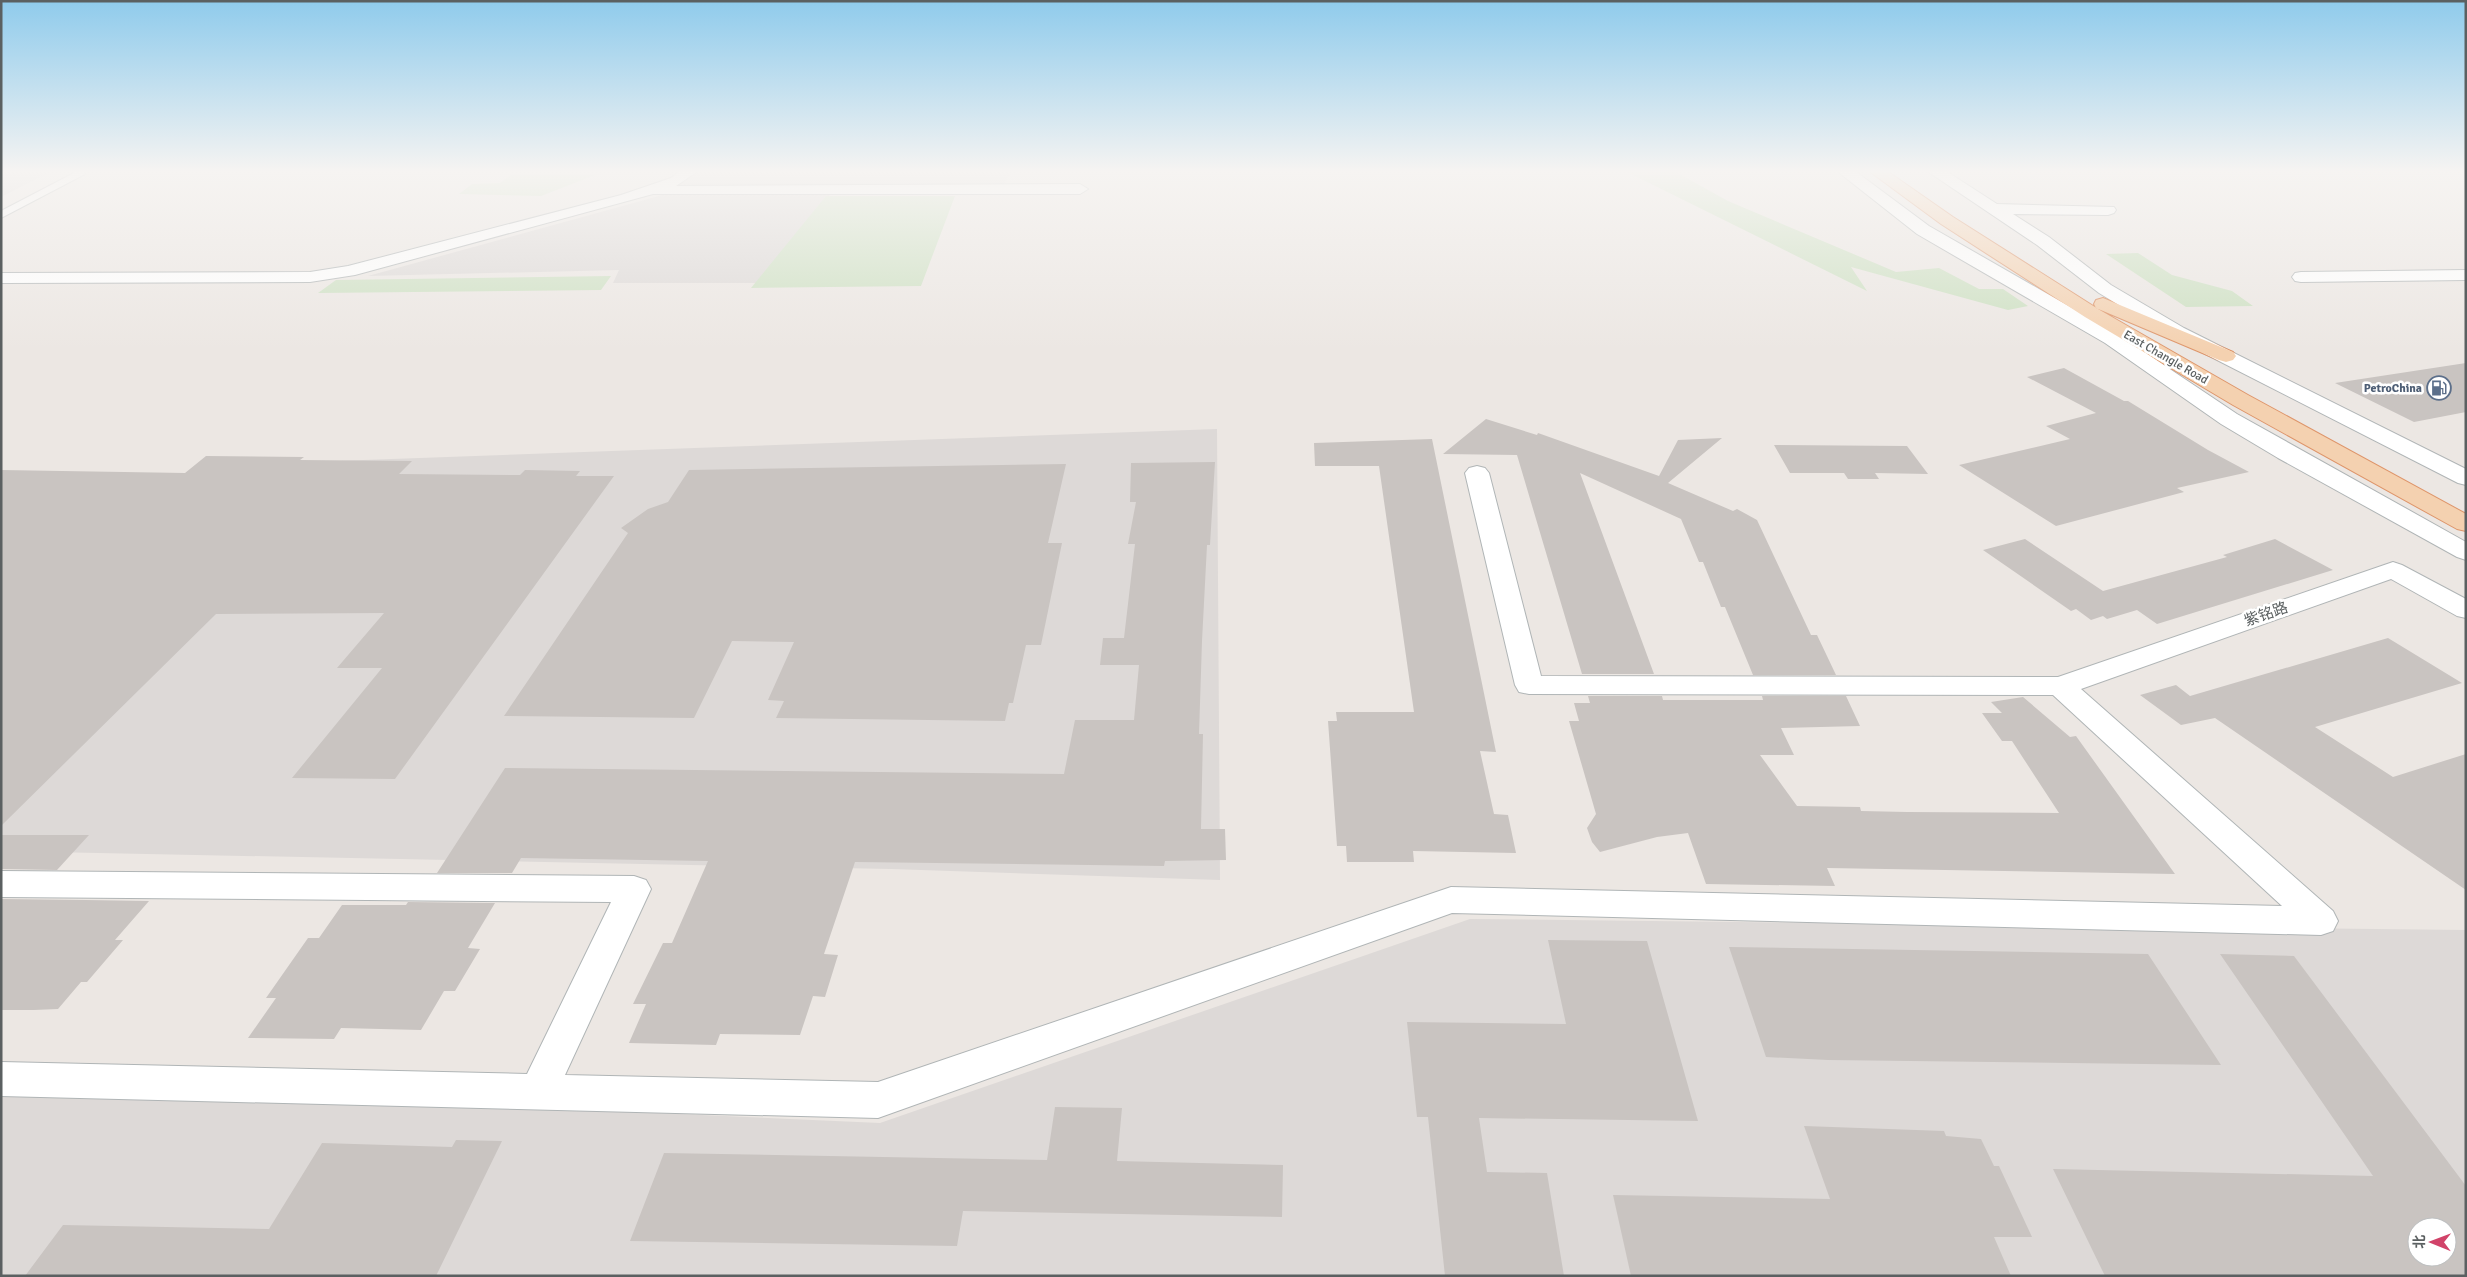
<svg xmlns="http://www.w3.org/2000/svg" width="2467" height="1277" viewBox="0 0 2467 1277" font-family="Signika,'Noto Sans SC',sans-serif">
<rect width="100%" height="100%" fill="#ece7e3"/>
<path fill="#ddd9d7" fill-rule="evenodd" d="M1 171H52L1 197Z
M700 171H1012L1004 184H839L757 283H613L619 270 368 276 659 196Z
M1217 429 1220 880 891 869 1 851V783L336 461Z
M1470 919 2466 930V1276H1V1084L880 1123ZM2417 1227H2447V1257H2417Z"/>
<path fill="#cde0c2" d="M1625 171H1674L1728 201 1896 272 1939 268 1979 289H2003L2028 306 2008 310 1851 267 1867 291Z
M512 174 595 175 541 196 459 194 472 184 500 183Z
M826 196H955L921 286 751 288Z
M2138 253 2172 275 2232 291 2253 306 2186 307 2106 254Z
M611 276 601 290 318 293 336 280Z"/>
<path fill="#c9c4c1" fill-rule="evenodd" d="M2466 363V412L2414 422 2335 383Z
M2064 368 2124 401H2128L2208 450 2249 472 2177 488 2184 492 2056 526 1959 465 2070 439 2046 426 2096 413 2027 377Z
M1486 419 1537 435 1538 433 1659 476 1678 440 1722 438 1668 483 1733 511 1737 509 1757 520 1811 635H1817L1836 675H1753L1725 607H1721L1703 562H1699L1681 519 1580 473 1654 674H1582L1517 455 1443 454Z
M1432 439 1496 752 1480 751 1494 814 1508 815 1516 853 1413 851 1414 862H1347L1346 846H1337L1328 721H1337L1336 712H1414L1379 466H1315L1314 443Z
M1774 445 1907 446 1928 474 1875 473 1879 479H1848L1844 473H1790Z
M206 456 304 457 300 460 412 461 399 474 520 475 525 470 580 471 576 476H614L395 779 292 778 382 668H337L384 613 216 614 1 826V470L185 473Z
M1215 462 1210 545H1207L1202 641 1199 734H1203L1201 829H1225L1226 860 1165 861 1164 866 855 862 824 954 838 955 825 997 813 996 800 1035 720 1034 716 1045 629 1043 646 1004H633L663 943H672L708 861 521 858 512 873H437L505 768 1064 774 1075 720H1134L1139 665H1100L1103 638H1124L1135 544H1128L1136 502H1130L1131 463Z
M1066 464 1048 543H1062L1041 645H1026L1013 703H1009L1005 721 776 718 784 701 768 700 794 642 732 641 694 718 504 716 628 533 621 528 648 509 668 502 689 470Z
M2025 539 2103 591 2227 557 2223 555 2275 539 2333 570 2157 624 2137 610 2107 619 2103 616 2091 620 2076 609 2071 611 1983 550Z
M2388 638 2462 683 2315 727 2393 777 2466 754V890L2215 718 2181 725 2140 695 2176 685 2190 696Z
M1588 696H1662L1663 700H1763L1762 696H1846L1860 726 1781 728 1794 755H1760L1797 806 1860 807 1861 811 1907 812 2059 813 2012 741H2002L1982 713H2002L1991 702 2023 697 2070 737 2076 736 2175 874 1827 868 1835 886 1706 884 1688 833 1657 837 1600 852 1592 842 1587 828 1596 814 1569 721H1579L1574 703H1590Z
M1 835H89L57 870 1 869Z
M1 899 86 900 149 901 115 940H123L87 982H81L58 1009 34 1010H1Z
M408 902 495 903 468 948 480 949 455 991H444L421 1030 341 1028 334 1039 248 1038 276 998H266L308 938H319L342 905H406Z
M1548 940 1647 941 1698 1121 1479 1118 1487 1172 1547 1173 1564 1276H1445L1428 1117H1417L1407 1022 1566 1024Z
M1729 947 2148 954 2221 1065 1828 1060 1766 1057Z
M2220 954 2294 956 2466 1186V1276H2105L2053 1169 2373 1176ZM2417 1227H2447V1257H2417Z
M1055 1107 1122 1108 1117 1161 1283 1165 1282 1217 963 1211 957 1246 630 1241 664 1153 1047 1160Z
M1804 1126 1944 1131 1946 1136 1981 1139 1994 1166H1999L2032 1237H1994L2011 1276H1631L1613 1195 1830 1199Z
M456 1140 502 1141 436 1276H25L63 1225 269 1229 322 1143 452 1147Z"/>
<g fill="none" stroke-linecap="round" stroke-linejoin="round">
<g stroke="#b0b5b6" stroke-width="2">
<path id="service" d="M72 171H83L85 174 1 218V211L74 173Z"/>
</g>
<g stroke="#b0b5b6" stroke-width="2">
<path id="minor" d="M680 171H698L676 186 1080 184 1088 189 1080 194H653L355 275 310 282 1 283V273L310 272 348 266 621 195 671 178Z
M1837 171H1855L1929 226 2119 335 2237 414 2466 542V560L2457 557 2278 458 2221 424 2105 343 1917 234Z
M1927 171H1946L1997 204 2114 207 2116 210 2114 213 2108 215 2013 214 2049 237 2111 285 2184 328 2466 469V485L2458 483 2170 336 2099 293 2037 245Z
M2466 270V280L2301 282 2295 281 2292 277 2295 273 2301 272Z
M1477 466 1485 468 1489 473 1541 676 2058 677 2393 562 2402 565 2466 599V618L2457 616 2391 579 2081 689 2333 911 2338 921 2333 931 2321 935 1452 913 878 1118 1 1096V1062L527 1074 611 902 1 897V871L634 876 646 880 651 889 565 1075 878 1082 1451 887 2282 906 2053 695 1529 694 1519 692 1515 685 1465 473 1469 468Z"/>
</g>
<g stroke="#de956a" stroke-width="2">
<path id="primary" d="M1869 171H1887L1953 217 2098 309 2248 395 2466 514V531L2457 529 2233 405 2085 317 1941 224Z
M2103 298 2233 352 2236 356 2233 360 2226 362 2219 360 2096 308 2094 304 2096 300Z"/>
</g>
<use href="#service" fill="#fff" fill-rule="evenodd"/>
<use href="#minor" fill="#fff" fill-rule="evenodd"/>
<use href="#primary" fill="#f4d1b0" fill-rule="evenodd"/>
</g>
<linearGradient id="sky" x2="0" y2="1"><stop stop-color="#8fcbec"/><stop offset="0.49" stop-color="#f6f4f2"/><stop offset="1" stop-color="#f6f4f2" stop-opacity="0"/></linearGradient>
<rect width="2467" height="350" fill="url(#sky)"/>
<defs>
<g id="fuel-ring" transform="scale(1.25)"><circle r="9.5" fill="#fff" stroke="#5c6f8a" stroke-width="1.5"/><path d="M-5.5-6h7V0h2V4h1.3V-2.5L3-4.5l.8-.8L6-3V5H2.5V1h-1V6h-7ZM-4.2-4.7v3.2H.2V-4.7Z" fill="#5c6f8a"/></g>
</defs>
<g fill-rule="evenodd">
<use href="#fuel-ring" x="2439" y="388"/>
</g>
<g text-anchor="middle" stroke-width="5" stroke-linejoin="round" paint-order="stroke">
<g font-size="12" fill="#5b6061" stroke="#fff">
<text transform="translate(2166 357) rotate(30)" y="4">East Changle Road</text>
</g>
<g font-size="12" font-weight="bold" fill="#4e5e75" stroke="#fff" text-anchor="end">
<text x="2422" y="392">PetroChina</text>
</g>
<g font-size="15" fill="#5b6061" stroke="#fff">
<text transform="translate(2266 614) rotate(-19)" y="5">紫铭路</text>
</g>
</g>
<rect width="2467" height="1277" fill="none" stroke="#5b6061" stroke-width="5"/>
<g transform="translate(2432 1242) rotate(271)"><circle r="24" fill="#ffffff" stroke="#bdbfc0"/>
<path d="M0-4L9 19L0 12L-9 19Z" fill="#d14369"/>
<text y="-8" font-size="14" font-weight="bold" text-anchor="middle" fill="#5b6061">北</text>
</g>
</svg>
